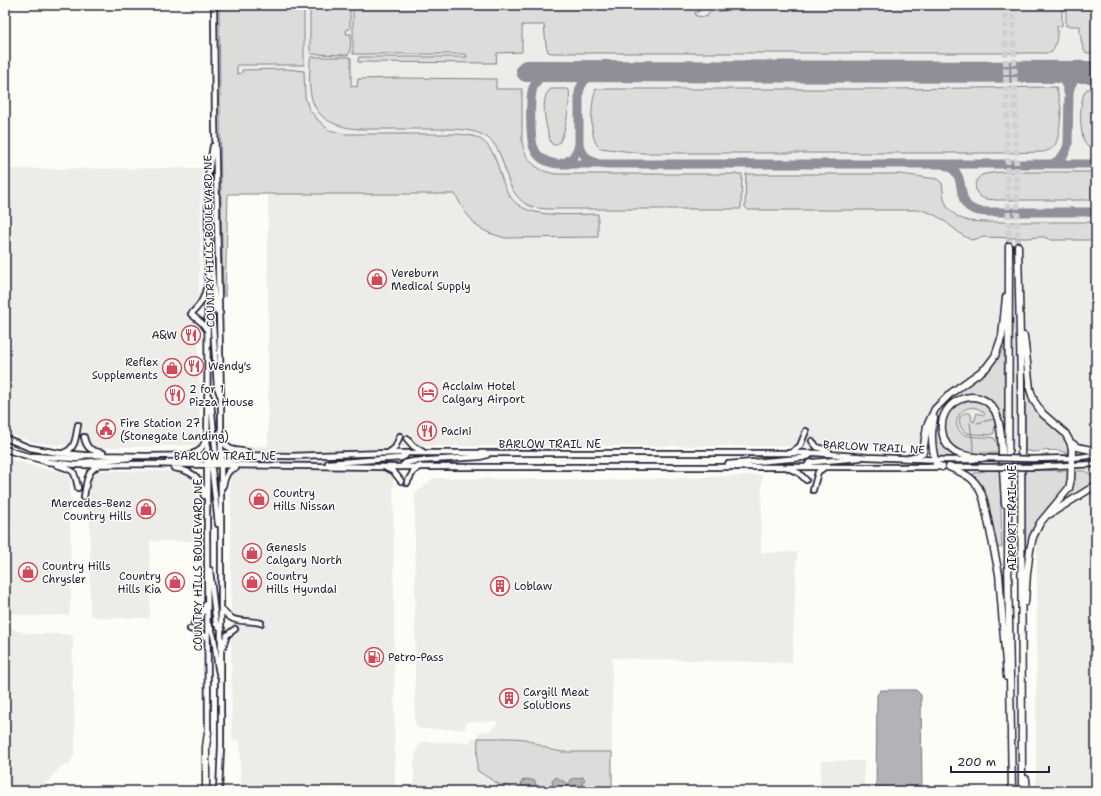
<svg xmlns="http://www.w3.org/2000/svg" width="1101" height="796" viewBox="0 0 1101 796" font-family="'Shantell Sans',sans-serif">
<rect width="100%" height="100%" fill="#fdfcf7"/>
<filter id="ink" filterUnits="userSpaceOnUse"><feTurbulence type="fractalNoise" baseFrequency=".025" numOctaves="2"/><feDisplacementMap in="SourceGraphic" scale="8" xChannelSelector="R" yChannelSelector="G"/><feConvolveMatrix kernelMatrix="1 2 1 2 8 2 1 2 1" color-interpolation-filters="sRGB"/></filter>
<g filter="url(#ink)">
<path fill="#ecece9" d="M231 5H1096V791H1036L1037 522 1051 494 1070 480V448L890 446H393L395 791H241L240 741 232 740 230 447 268 446V195L231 194Z
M202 168 198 323 200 402 199 445 92 448 37 443 5 433V169Z
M5 458H6L36 467 63 472 68 474 70 477 71 596 69 615 27 616 9 613 5 611V545L12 535V523L5 519Z
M98 471H172L189 476 194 483 197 489 200 505V541H150V618H104L96 617 91 615 90 612V481L92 474Z
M762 475 761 553 797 552 792 663 612 658V752H563L525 739H478L477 769 478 771 500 785 509 786 511 788V791H414V763L417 749 419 745 423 742H471V738H478V732L488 731 492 729 498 723 496 721 466 722 465 729H419L415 724V494L433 478 612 480Z
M5 625 15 630 26 633 35 634H67L73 636 72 674 75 729V753L70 763V765L62 766 38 791H18L5 779Z
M821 761H864V791H820Z"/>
<path fill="#dddcdb" stroke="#807f8b" d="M219 5H304V65H237V74L242 73V70L286 69 304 71 305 97 309 109 318 120 329 130 345 134H457C464 135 474 135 480 139 506 155 494 198 528 210 546 217 578 214 598 214V237L505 238 489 233 478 227 465 212 455 194H228L225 297 223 292 221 198Z
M310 5H350V29H347L346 34H351L350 53 347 55 312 54 310 52Z
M353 5H727L721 9H699V12H695L696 16 707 17 708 13C715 9 723 14 730 8V5H1062V26H1057C1058 34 1056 45 1052 52L1050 53H552L548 52 546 45 544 25H522V52L497 53 496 63 358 62V59L359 57H467L466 54H353Z
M1066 5H1096V53H1088L1085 52C1081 44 1080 35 1080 26H1066Z
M311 57H350L351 59V86L357 87 358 79 400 78 496 79V89H522V142C525 161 538 172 557 174H742L741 208 740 209H556C546 209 535 209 526 204 516 198 510 187 507 176 497 141 491 131 453 129H359C333 127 313 118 310 89 309 80 310 70 310 60Z
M1056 87C1058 94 1060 102 1061 109 1061 116 1059 142 1054 146 1051 150 1047 151 1043 152L1000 153H641L600 148C588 140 591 101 596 89H893Z
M551 89H567L569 90C571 99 565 140 557 145H553L551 143C547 131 538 97 551 89Z
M1087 89H1096V148L1087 146C1079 138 1078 97 1087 89Z
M1001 172H1096V200H996C991 199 985 200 981 197 973 192 974 179 982 175 987 173 995 173 1001 172Z
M746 174H900L937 179 942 183 944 199 948 208 958 217 968 221 986 222H1096V240H1051L1044 237H1038L1029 238H1015L984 237 971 240C952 231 944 215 921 210H748L745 207Z
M1003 339H1004L1005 445H1003C1002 437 999 414 996 408 989 394 970 392 957 397L954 394C969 384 986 376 995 360 999 354 1001 346 1003 339Z
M1025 380H1027L1028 390 1069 444 1070 453C1065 453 1063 452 1059 451 1051 449 1040 452 1031 452V451H1025Z
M967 400C979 400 992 406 995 418 996 422 995 427 994 431V433L990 435C984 434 973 435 967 433 957 429 956 410 970 413L971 415 972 421 974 422 977 413 983 415 985 414C967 394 944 425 965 435 974 438 985 436 994 438L999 446V453H970L963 451 952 445 947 438 944 427 949 411 957 403Z
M934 427H939L940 435 945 448 960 457H937L934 443Z
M990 470H1000L1002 547 996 548C992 528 989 488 973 475L974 473Z
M1025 470 1069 471C1068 474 1069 477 1068 480 1065 494 1044 509 1036 523 1030 534 1029 547 1027 559H1025Z
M1075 471H1085L1096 478V482L1061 503 1060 501C1069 491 1075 486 1075 471Z
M478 738H512L525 739 552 750 563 752H612V791H511V788L509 786 500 785 478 771 477 769Z"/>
<path fill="#b2b2b7" stroke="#787885" d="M881 690H916L921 695 922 791H876L877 695Z
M556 777 568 784 572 779 583 777 585 780 582 782 583 788 585 789 589 785 592 787 590 791H581L580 787 575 785 570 787 569 791H556L553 788 552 781Z
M527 779 535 781 537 791H521V786L522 781Z"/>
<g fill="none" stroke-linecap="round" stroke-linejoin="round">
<path stroke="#787885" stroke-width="1" d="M970 423 974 452
M977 423 994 419"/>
<path stroke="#908f99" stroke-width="9" d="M559 71C551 72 542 74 537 81 535 84 532 89 532 92 530 102 530 140 534 148 538 159 548 163 559 164H1096
M1045 72C1058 74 1066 79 1068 92
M562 163C572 161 576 154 579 145
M596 163C587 160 582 154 579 145V93C582 78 591 75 605 71
M1052 164C1061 160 1066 154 1068 144L1069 94C1070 79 1080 74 1093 72
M944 165C975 174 946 210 986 212H1096"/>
<path stroke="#908f99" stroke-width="22" d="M527 71 1096 72"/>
<path stroke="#d1d0d1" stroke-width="6" stroke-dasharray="6 3" stroke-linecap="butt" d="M1005 5 1009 246
M1013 5 1018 246"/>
<g stroke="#22223b" stroke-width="8">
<path id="secondary" d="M214 5 215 123 221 399V746L219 791
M210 243 215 307 216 310 220 313
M206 289C203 301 200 305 191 314L202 323 207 330
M208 314 212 318 213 326 217 387 220 395
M209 397 211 402 216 457
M84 437C87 450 91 450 103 453
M5 438 30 448 59 453 84 455 146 456 225 455 289 456 388 453H816L867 457 946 460H971L982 458H991
M407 439 413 446 423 452
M222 440C232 457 241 446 253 455
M812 441 817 447 829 451
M5 449 14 452 48 462 77 465 140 464 384 467H941
M65 452C76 449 76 434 78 425
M792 452 800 446 806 431
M194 453C202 451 204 444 206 437
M388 453 395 448 400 436
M33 456 77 459 83 456
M208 456 212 470 218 524
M1031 459 1072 458 1096 455
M168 462C180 461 211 461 219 456
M328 463 401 458 405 456 407 453
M79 464 84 462 131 458
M728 464 802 458 809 456 812 453
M57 465C75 471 74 469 78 488
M209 465 218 461 254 460 264 457
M401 467 405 463 414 461 480 457 487 455
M806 467 809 463 813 462 860 458
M952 467H992
M1031 467 1096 464
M174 468C192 471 202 477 204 496
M386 468 394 472 401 481
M788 468 799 473 806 480
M407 483 413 472 420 466
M223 486C225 478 227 469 236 468
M813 490 818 472 825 467
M84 497C86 486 86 471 98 466
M210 570 216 624 218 626 222 629
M222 609C232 625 245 619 261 623
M194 623 201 617 206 604
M208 624C218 637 214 659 220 676
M190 629 198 632 207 638
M223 647 227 635 235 629
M208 735 207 522 208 176 213 146"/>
</g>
<g stroke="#22223b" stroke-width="9">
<path id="motorway" d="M1009 246 1008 564 1012 791
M1018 246 1021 383 1022 791
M1024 336 1030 389 1034 401 1043 414 1065 433 1070 442 1072 449 1071 479 1069 488 1040 523 1033 537 1030 550 1027 573 1025 602
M934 418C930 434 932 449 936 464L942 467
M1070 442 1077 447 1096 451
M909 458 918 456 923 452 927 426 935 409 951 393 986 368 995 356 1002 336 1006 297
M982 458C974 457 963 456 955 452 949 448 944 442 943 435 934 402 978 382 995 411 999 419 1000 427 1001 435L1005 504
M949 467C969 475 978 480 984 501L999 574 1007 677
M1050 514 1096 485
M1026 779 1027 791
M206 791V747L208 732"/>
</g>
<use href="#secondary" stroke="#fdfcf7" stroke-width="4.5"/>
<use href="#motorway" stroke="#fdfcf7" stroke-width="6"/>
<g stroke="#22223b" stroke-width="8" stroke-linecap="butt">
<path id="secondary-bridge" d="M991 458 1031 459
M992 467H1031"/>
</g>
<use href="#secondary-bridge" stroke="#fdfcf7" stroke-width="4.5"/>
</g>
</g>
<defs>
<g id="shop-ring" transform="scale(1)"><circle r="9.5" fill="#fdfcf7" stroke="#d1495b" stroke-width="1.5"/><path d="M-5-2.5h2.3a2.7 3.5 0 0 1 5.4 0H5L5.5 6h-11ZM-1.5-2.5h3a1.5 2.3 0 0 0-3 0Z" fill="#d1495b"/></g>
<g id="restaurant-ring" transform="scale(1)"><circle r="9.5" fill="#fdfcf7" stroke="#d1495b" stroke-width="1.5"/><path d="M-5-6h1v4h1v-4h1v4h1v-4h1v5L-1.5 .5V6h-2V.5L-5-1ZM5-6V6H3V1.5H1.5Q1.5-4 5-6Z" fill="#d1495b"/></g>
<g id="hotel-ring" transform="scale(1)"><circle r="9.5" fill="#fdfcf7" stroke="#d1495b" stroke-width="1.5"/><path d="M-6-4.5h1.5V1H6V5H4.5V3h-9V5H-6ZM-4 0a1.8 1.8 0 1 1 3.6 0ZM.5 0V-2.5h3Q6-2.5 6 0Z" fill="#d1495b"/></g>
<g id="civic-ring" transform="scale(1)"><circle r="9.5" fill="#fdfcf7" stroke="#d1495b" stroke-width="1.5"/><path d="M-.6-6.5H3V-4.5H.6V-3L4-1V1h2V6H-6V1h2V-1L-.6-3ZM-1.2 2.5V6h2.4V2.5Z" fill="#d1495b"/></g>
<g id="building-ring" transform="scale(1)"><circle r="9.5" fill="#fdfcf7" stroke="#d1495b" stroke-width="1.5"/><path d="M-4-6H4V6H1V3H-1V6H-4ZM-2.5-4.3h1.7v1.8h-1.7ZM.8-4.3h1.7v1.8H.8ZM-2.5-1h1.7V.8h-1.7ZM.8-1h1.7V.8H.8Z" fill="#d1495b"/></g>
<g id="fuel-ring" transform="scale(1)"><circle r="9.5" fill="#fdfcf7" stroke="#d1495b" stroke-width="1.5"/><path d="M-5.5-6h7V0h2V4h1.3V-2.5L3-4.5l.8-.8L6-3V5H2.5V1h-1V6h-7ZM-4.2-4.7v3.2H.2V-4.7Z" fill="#d1495b"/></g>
</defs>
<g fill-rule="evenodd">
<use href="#shop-ring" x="377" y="279"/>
<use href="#restaurant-ring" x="191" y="335"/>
<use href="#restaurant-ring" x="194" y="366"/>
<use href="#shop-ring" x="172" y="368"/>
<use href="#hotel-ring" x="428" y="392"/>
<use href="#restaurant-ring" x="175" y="395"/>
<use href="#civic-ring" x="106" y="429"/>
<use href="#restaurant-ring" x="427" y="431"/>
<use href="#shop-ring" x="259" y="499"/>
<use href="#shop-ring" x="146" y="509"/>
<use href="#shop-ring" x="252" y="553"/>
<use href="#shop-ring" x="28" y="572"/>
<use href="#shop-ring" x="175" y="582"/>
<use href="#shop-ring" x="252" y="582"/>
<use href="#building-ring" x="500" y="586"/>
<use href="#fuel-ring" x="374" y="657"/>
<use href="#building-ring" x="509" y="698"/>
</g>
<g text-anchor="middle" stroke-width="3" stroke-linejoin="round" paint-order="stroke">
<g font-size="11" fill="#22223b" stroke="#fdfcf7">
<text transform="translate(209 241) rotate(-91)" y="4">COUNTRY HILLS BOULEVARD NE</text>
<text x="550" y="448">BARLOW TRAIL NE</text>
<text transform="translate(874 447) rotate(3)" y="4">BARLOW TRAIL NE</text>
<text x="225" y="460">BARLOW TRAIL NE</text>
<text transform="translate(1012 518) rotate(-90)" y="4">AIRPORT TRAIL NE</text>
<text transform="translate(198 565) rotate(-90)" y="4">COUNTRY HILLS BOULEVARD NE</text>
</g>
<g font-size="11" fill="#22223b" stroke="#fdfcf7" text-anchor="start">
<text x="391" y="277">Vereburn<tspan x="391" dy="13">Medical Supply</tspan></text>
<text x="177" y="339" text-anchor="end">A&amp;W</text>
<text x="158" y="366" text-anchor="end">Reflex<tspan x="158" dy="13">Supplements</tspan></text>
<text x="208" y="370">Wendy's</text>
<text x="442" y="390">Acclaim Hotel<tspan x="442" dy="13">Calgary Airport</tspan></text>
<text x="189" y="393">2 for 1<tspan x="189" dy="13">Pizza House</tspan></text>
<text x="120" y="427">Fire Station 27<tspan x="120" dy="13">(Stonegate Landing)</tspan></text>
<text x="441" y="435">Pacini</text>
<text x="273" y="497">Country<tspan x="273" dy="13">Hills Nissan</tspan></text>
<text x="132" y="507" text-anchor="end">Mercedes-Benz<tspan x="132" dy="13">Country Hills</tspan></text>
<text x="266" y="551">Genesis<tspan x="266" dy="13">Calgary North</tspan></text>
<text x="42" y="570">Country Hills<tspan x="42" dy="13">Chrysler</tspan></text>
<text x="161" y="580" text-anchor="end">Country<tspan x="161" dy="13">Hills Kia</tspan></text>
<text x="266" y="580">Country<tspan x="266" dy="13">Hills Hyundai</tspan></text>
<text x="514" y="590">Loblaw</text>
<text x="388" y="661">Petro-Pass</text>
<text x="523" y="696">Cargill Meat<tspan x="523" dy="13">Solutions</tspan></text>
</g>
</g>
<rect width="1101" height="796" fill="none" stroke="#fdfcf7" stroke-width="20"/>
<rect x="10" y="10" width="1081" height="776" fill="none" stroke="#22223b" stroke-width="1.5" filter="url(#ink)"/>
<path d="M951 766v6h98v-6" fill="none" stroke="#22223b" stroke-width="2"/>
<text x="957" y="766" font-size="12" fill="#22223b" stroke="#fdfcf7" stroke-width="3" paint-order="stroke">200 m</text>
</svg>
